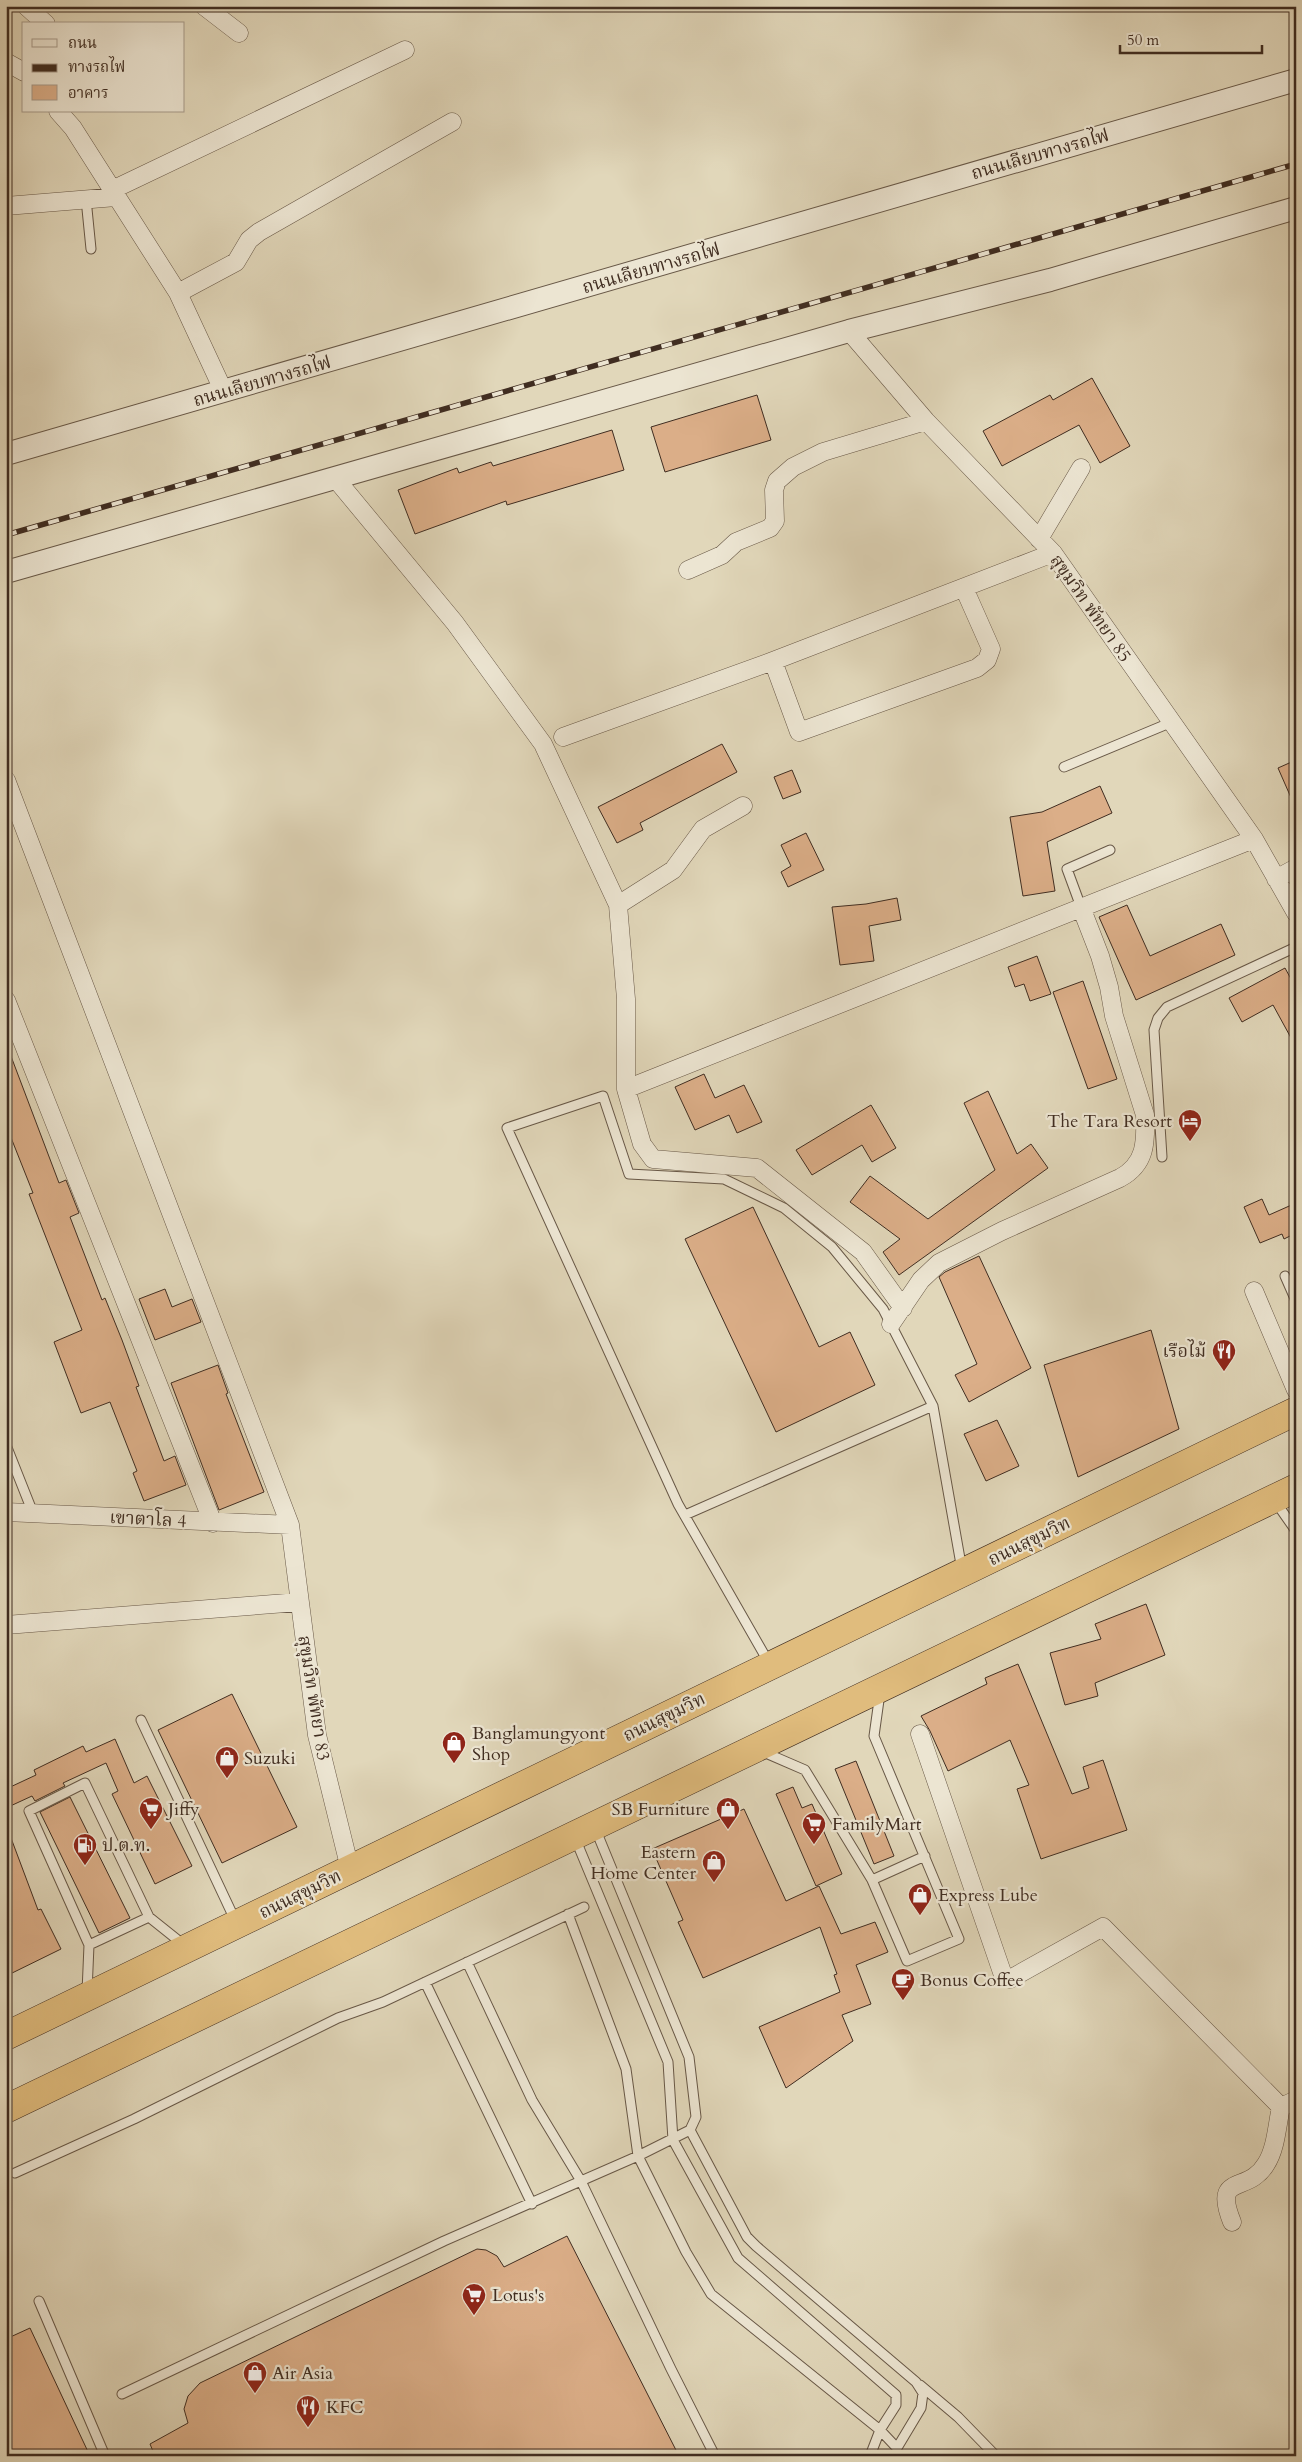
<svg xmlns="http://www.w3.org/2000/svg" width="1302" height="2462" viewBox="0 0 1302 2462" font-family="Cardo,'Noto Serif Thai',serif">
<rect width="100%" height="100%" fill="#e1d7ba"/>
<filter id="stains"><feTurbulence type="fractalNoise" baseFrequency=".004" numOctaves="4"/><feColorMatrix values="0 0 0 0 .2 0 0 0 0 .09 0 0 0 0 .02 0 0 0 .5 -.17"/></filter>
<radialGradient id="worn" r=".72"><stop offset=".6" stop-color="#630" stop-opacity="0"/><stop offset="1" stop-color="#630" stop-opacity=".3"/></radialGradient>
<path fill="#dbae88" stroke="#402d21" d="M1092 378 1130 446 1100 463 1079 425 1002 466 983 431 1050 395 1053 400Z
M757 395 771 440 665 472 651 427Z
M612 430 624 470 507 505 506 501 415 534 398 490 457 468 459 473 491 462 493 466Z
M722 744 737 772 640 823 643 830 617 843 598 807Z
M1296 760V809L1278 768Z
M792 770 801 792 783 799 774 777Z
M1100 786 1112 813 1047 842 1055 891 1023 896 1010 817 1042 812Z
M806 833 824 870 788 887 781 872 791 866 781 845Z
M897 898 901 920 869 926 874 961 840 965 832 907 866 904Z
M1127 905 1150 956 1221 924 1235 955 1136 1000 1099 917Z
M1037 956 1051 994 1030 1001 1024 984 1015 987 1008 967Z
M1285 968 1296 988V1047L1273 1005 1242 1022 1229 998Z
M1083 981 1117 1079 1088 1089 1053 992Z
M6 1043 59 1183 66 1180 79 1213 70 1217 102 1300 105 1298 122 1340 139 1386 136 1387 164 1461 175 1456 186 1485 144 1501 133 1473 137 1471 110 1402 81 1413 54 1342 82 1330 29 1194 33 1193 6 1125Z
M704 1074 715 1098 744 1085 762 1122 737 1133 729 1115 695 1130 675 1087Z
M988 1091 1017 1154 1031 1144 1048 1168 899 1275 883 1252 900 1239 850 1202 870 1176 928 1219 995 1170 964 1103Z
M871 1105 896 1148 872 1162 862 1145 812 1175 796 1150Z
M1262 1199 1269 1215 1296 1203V1233L1284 1239 1282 1234 1260 1243 1244 1207Z
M753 1207 819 1347 850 1332 875 1385 776 1432 685 1239Z
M979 1256 1031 1368 969 1402 955 1375 977 1364 939 1277 945 1272Z
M165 1289 172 1307 192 1299 201 1322 155 1340 139 1299Z
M1151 1330 1179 1429 1078 1477 1044 1365Z
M218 1365 228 1393 226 1394 264 1492 219 1510 171 1383Z
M997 1420 1019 1466 986 1481 964 1434Z
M1146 1604 1165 1655 1095 1683 1098 1696 1065 1705 1050 1653 1101 1639 1095 1624Z
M1018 1664 1072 1794 1089 1788 1083 1767 1103 1760 1127 1830 1041 1859 1017 1789 1029 1785 1010 1740 948 1771 930 1731 921 1716 987 1684 985 1678Z
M232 1694 297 1827 222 1863 158 1730Z
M115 1739 134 1783 147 1776 192 1866 155 1884 112 1794 118 1791 106 1763 63 1783 65 1786 35 1801 32 1796 6 1808V1789L36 1775 34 1770 83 1746 86 1752Z
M856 1761 894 1856 874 1864 835 1769Z
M793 1787 802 1808 812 1804 842 1874 816 1886 776 1794Z
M70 1797 130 1918 99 1933 40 1812Z
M744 1809 786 1901 819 1886 841 1934 875 1922 888 1952 856 1965 871 2004 842 2015 853 2041 786 2088 759 2027 840 1992 834 1975 837 1974 820 1927 703 1978 678 1922 683 1920 652 1849Z
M8 1830 38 1910 41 1909 61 1949 6 1976Z
M567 2236 679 2456H155L150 2444 188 2423 184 2409 188 2396 200 2383 477 2249 486 2250 497 2256 504 2267Z
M30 2328 90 2456H6V2339Z"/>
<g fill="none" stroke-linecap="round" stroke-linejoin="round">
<g stroke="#685847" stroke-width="11">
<path id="service" d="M86 199 91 249
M1064 767 1172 722
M1081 907 1067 869 1110 850
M1162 1157 1154 1030 1158 1018 1167 1007 1296 947
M1285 1276 1296 1301
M6 1445 33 1513
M1275 1501 1296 1531
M685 1515 933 1406
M769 1663 678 1504 507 1128 603 1096 629 1174 724 1179 784 1208 832 1247 883 1309 933 1406 962 1570
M141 1720 236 1922
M761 1751 805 1770 872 1880 925 1856
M575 1838 668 2062 673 2140 738 2258 896 2395V2405L880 2430 870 2456
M872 1880 907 1961 959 1939 874 1736 880 1693
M568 1914 626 2069 638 2156 686 2252 711 2294 880 2430 897 2448 921 2408 923 2393 916 2382 756 2246 747 2237 690 2130
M89 1945 149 1917
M467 1962 532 2100 581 2181 671 2369 715 2456
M425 1982 532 2204
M87 1992 89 1945 29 1811 85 1783 149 1917 184 1945
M15 2173 134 2119 338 2018 383 2002 584 1907
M39 2301 105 2456
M920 2385 958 2417 996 2456
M122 2394 444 2241 638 2156 690 2130 696 2117 689 2057 595 1828"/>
</g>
<g stroke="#685847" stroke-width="19">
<path id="minor" d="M26 6 46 24
M204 6 239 33
M6 62 24 72
M58 111 73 128 178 293 224 392
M112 190 405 50
M6 206 116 197
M178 293 236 262 249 240 259 232 452 122
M849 331 926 421 1053 553 1254 839 1296 913
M335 478 455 623 543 744 618 905 626 999V1089
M1039 539 1081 468
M688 570 722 555 736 542 770 528 775 521 774 490 777 481 793 467 823 452 926 421
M773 661 799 732 977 668 987 660 991 649 964 588
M563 737 773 661 1053 553
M6 780 290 1525 317 1735 350 1869
M1276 879 1296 868
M618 905 673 870 703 829 743 806
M6 1000 213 1523
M1254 1291 1296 1390
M903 1308 863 1252 757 1168 653 1159 642 1144 626 1089 1254 839
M891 1324 921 1280 939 1263 1002 1231 1120 1178C1146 1164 1146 1142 1145 1115L1114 1016 1109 987 1100 956 1081 907
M6 1512 290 1525
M6 1625 299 1602
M920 1734 1004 1978 1010 1979 1103 1927 1281 2107 1296 2100
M1232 2222C1212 2172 1248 2195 1266 2164 1276 2149 1277 2125 1281 2107"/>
</g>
<g stroke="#685847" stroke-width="24">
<path id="tertiary" d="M6 454 1296 80
M6 572 849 331 1050 280 1296 208"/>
</g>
<g stroke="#402d21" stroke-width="29">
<path id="trunk" d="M6 2036 1296 1411
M6 2109 1296 1488"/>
</g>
<use href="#service" stroke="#ece5d2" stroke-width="9"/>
<use href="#minor" stroke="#ece5d2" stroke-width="18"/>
<use href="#tertiary" stroke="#ece5d2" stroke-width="22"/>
<use href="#trunk" stroke="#e0bc7d" stroke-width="28"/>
<g stroke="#402d21" stroke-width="5.5">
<path id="rail" d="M6 535 1296 164"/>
</g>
<use href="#rail" stroke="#ece5d2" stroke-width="4" stroke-dasharray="11" stroke-linecap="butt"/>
</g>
<defs>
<g id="hotel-pin" transform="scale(1.25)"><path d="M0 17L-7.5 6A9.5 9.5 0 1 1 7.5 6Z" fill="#8f2418" stroke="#ece5d2"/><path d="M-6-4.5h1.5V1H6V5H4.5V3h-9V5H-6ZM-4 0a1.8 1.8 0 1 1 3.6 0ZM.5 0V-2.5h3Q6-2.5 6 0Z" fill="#fff"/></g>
<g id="restaurant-pin" transform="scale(1.25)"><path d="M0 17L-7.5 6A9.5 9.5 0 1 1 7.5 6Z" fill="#8f2418" stroke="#ece5d2"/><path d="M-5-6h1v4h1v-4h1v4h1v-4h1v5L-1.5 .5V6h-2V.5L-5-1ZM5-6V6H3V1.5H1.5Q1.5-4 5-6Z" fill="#fff"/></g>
<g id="shop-pin" transform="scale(1.25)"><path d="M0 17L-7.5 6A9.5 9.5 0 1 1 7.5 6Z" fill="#8f2418" stroke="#ece5d2"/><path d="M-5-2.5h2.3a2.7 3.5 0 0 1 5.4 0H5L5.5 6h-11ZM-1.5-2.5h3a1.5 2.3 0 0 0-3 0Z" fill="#fff"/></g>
<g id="supermarket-pin" transform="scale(1.25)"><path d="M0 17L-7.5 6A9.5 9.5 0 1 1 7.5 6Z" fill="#8f2418" stroke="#ece5d2"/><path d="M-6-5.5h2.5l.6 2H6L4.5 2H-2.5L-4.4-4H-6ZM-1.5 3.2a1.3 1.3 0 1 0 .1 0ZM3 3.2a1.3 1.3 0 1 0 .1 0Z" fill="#fff"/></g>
<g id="fuel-pin" transform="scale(1.25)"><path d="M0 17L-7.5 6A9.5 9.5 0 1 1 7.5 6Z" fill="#8f2418" stroke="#ece5d2"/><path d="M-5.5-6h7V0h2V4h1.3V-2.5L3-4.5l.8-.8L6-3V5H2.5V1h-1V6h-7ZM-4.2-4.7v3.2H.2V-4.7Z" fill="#fff"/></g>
<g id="cafe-pin" transform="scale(1.25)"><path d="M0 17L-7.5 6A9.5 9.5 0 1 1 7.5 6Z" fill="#8f2418" stroke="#ece5d2"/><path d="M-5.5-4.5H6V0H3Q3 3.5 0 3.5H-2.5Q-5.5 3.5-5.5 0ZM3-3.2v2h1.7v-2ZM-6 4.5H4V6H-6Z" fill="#fff"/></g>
</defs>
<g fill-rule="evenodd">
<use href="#hotel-pin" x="1190" y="1121"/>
<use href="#restaurant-pin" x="1224" y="1351"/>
<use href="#shop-pin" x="454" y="1743"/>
<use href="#shop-pin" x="227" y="1758"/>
<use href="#supermarket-pin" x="151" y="1809"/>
<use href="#shop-pin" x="728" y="1809"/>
<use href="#supermarket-pin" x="814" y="1824"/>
<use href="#fuel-pin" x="85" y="1845"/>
<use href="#shop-pin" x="714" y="1862"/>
<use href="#shop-pin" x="920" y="1895"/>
<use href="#cafe-pin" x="903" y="1980"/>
<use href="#supermarket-pin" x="474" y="2295"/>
<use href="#shop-pin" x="255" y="2373"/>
<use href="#restaurant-pin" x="308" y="2407"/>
</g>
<g text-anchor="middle" stroke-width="4.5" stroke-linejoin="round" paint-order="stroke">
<g font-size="18" fill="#402d21" stroke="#ece5d2">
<text transform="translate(1040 154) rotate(-16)" y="6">ถนนเลียบทางรถไฟ</text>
<text transform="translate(651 268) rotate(-16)" y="6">ถนนเลียบทางรถไฟ</text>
<text transform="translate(262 381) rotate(-16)" y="6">ถนนเลียบทางรถไฟ</text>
<text transform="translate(1091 608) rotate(55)" y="6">สุขุมวิท พัทยา 85</text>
<text transform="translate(148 1519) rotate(3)" y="6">เขาตาโล 4</text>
<text transform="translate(1029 1541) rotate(-26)" y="6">ถนนสุขุมวิท</text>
<text transform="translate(314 1698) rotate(81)" y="6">สุขุมวิท พัทยา 83</text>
<text transform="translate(664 1717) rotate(-26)" y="6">ถนนสุขุมวิท</text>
<text transform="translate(300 1894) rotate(-26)" y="6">ถนนสุขุมวิท</text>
</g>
<g font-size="18" fill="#402d21" stroke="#ece5d2" text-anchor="start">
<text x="1172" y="1127" text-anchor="end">The Tara Resort</text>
<text x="1206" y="1357" text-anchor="end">เรือไม้</text>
<text x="472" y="1739">Banglamungyont<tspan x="472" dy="21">Shop</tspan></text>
<text x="244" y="1764">Suzuki</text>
<text x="168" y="1815">Jiffy</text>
<text x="710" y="1815" text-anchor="end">SB Furniture</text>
<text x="832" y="1830">FamilyMart</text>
<text x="102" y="1851">ป.ต.ท.</text>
<text x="696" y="1858" text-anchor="end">Eastern<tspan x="696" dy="21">Home Center</tspan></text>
<text x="938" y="1901">Express Lube</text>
<text x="920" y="1986">Bonus Coffee</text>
<text x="492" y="2301">Lotus's</text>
<text x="272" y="2379">Air Asia</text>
<text x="326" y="2413">KFC</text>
</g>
</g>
<rect width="1302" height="2462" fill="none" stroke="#e1d7ba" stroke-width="25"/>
<rect x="8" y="8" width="1287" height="2447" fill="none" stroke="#402d21" stroke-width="2.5"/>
<rect x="12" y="12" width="1277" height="2437" fill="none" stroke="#402d21"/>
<rect x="22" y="22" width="162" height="90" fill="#ece5d2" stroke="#a79b8b"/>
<rect x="32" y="39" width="25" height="8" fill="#ece5d2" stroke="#a79b8b"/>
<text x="68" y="48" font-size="15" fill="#402d21">ถนน</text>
<rect x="32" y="64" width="25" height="8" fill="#402d21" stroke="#a79b8b"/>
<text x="68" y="72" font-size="15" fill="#402d21">ทางรถไฟ</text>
<rect x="32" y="85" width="25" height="15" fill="#dbae88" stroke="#a79b8b"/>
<text x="68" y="98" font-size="15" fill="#402d21">อาคาร</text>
<path d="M1120 45v8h142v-8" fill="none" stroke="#402d21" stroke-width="2.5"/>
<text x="1127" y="45" font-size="15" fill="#402d21" stroke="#ece5d2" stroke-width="4" paint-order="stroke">50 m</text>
<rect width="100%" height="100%" filter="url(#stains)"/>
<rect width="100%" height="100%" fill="url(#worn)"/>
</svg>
